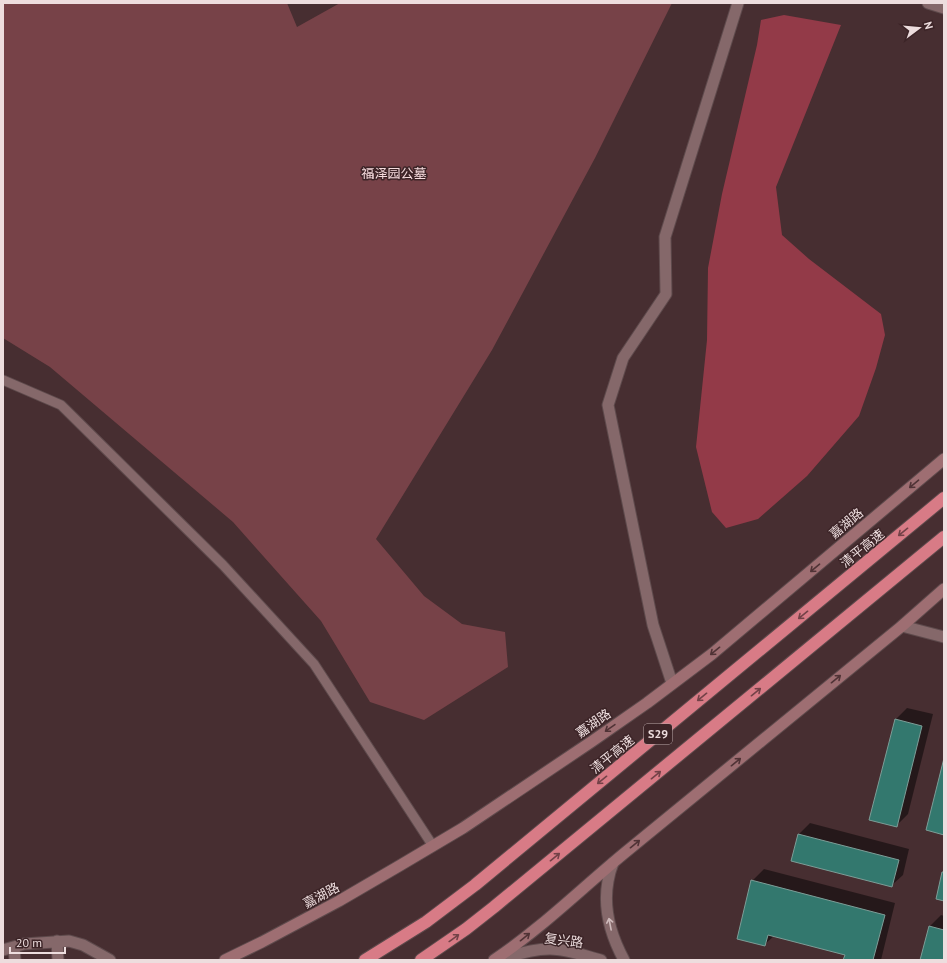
<svg xmlns="http://www.w3.org/2000/svg" width="947" height="963" viewBox="0 0 947 963" font-family="'PT Sans','Noto Sans SC',sans-serif">
<rect width="100%" height="100%" fill="#472e31"/>
<path fill="#774248" d="M3 3H287L297 27 340 3H672L595 158 492 350 376 539 424 596 462 624 505 632 508 667 424 720 370 702 321 621 233 522 50 367 3 338Z"/>
<path fill="#933a48" d="M784 15 841 25 776 187 782 235 809 259 881 314 885 335 876 368 859 416 807 476 758 519 726 528 712 512 696 447 707 340 708 268 722 194 757 45 761 20Z"/>
<path fill="#0007" d="M907 708 933 714 908 814 896 826 871 819 896 719Z
M810 823 909 849 903 875 891 886 799 834Z
M764 869 895 903 881 960H844L846 954 774 936 764 945 752 881Z
M941 915 944 916V960H921L929 927Z"/>
<path fill="#33786e" stroke="#7d9d97" d="M895 719 922 726 897 827 869 820Z
M944 758V835L926 830Z
M798 834 899 860 892 887 791 861Z
M942 872H944V901L936 899Z
M751 880 885 915 873 960H843L845 955 768 935 765 946 737 939Z
M929 926 944 930V960H920Z"/>
<g fill="none" stroke-linecap="round" stroke-linejoin="round">
<g stroke="#5e4a4c" stroke-width="11">
<path id="service" d="M3 380 61 405 223 565 314 664 433 846"/>
</g>
<g stroke="#5e4a4c" stroke-width="13">
<path id="minor" d="M928 3 944 8
M902 626 944 637
M672 683 653 625 608 405 623 358 666 294 665 237 738 3
M613 863C611 868 609 875 608 881 603 908 611 936 624 960
M57 941 58 960
M14 947 15 960
M3 950 24 944 69 941 83 945 110 960
M501 960C516 954 533 949 550 949 567 949 585 956 601 960"/>
</g>
<g stroke="#5e4a4c" stroke-width="13">
<path id="secondary" d="M225 960 262 942 339 901 399 866 463 828 591 742 647 703 712 654 944 459
M494 960C542 928 583 887 627 851 719 776 810 701 902 626L944 589"/>
</g>
<g stroke="#5e4a4c" stroke-width="14">
<path id="motorway" d="M365 960 426 922 475 885 944 498
M421 960 466 929 494 907 944 537"/>
</g>
<use href="#service" stroke="#85686a" stroke-width="9"/>
<use href="#minor" stroke="#85686a" stroke-width="11"/>
<use href="#secondary" stroke="#9e6e72" stroke-width="11"/>
<use href="#motorway" stroke="#d87b86" stroke-width="12"/>
</g>
<defs><path id="oneway-shaft" d="M-6 0H5M1.5-3L5.5 0L1.5 3" fill="none" stroke-width="1.6" stroke-linecap="round" stroke-linejoin="round"/></defs>
<g stroke="#503336">
<use href="#oneway-shaft" transform="translate(914 484) rotate(140)"/>
<use href="#oneway-shaft" transform="translate(815 568) rotate(140)"/>
<use href="#oneway-shaft" transform="translate(715 651) rotate(141)"/>
<use href="#oneway-shaft" transform="translate(836 679) rotate(-39)"/>
<use href="#oneway-shaft" transform="translate(610 728) rotate(145)"/>
<use href="#oneway-shaft" transform="translate(736 762) rotate(-39)"/>
<use href="#oneway-shaft" transform="translate(635 844) rotate(-39)"/>
<use href="#oneway-shaft" transform="translate(525 937) rotate(-39)"/>
</g>
<g stroke="#734248">
<use href="#oneway-shaft" transform="translate(903 532) rotate(141)"/>
<use href="#oneway-shaft" transform="translate(803 615) rotate(141)"/>
<use href="#oneway-shaft" transform="translate(756 692) rotate(-39)"/>
<use href="#oneway-shaft" transform="translate(702 697) rotate(141)"/>
<use href="#oneway-shaft" transform="translate(656 775) rotate(-39)"/>
<use href="#oneway-shaft" transform="translate(602 780) rotate(141)"/>
<use href="#oneway-shaft" transform="translate(555 857) rotate(-39)"/>
<use href="#oneway-shaft" transform="translate(454 938) rotate(-36)"/>
</g>
<use stroke="#cebabb" href="#oneway-shaft" transform="translate(610 924) rotate(-101)"/>
<g text-anchor="middle" stroke-width="3" stroke-linejoin="round" paint-order="stroke">
<rect fill="#3c2427" stroke="#b8a6a7" stroke-width="1" x="644" y="724" width="28" height="20" rx="3"/>
<g font-size="12" font-weight="bold" fill="#edddde">
<text x="658" y="738">S29</text>
</g>
<g font-size="13" fill="#f6dbdd" stroke="#3c2427">
<text x="394" y="178">福泽园公墓</text>
</g>
<g font-size="13" fill="#edddde" stroke="#3c2427">
<text transform="translate(846 523) rotate(-40)" y="5">嘉湖路</text>
<text transform="translate(862 548) rotate(-39)" y="5">清平高速</text>
<text transform="translate(593 723) rotate(-35)" y="5">嘉湖路</text>
<text transform="translate(612 754) rotate(-39)" y="5">清平高速</text>
<text transform="translate(321 895) rotate(-28)" y="5">嘉湖路</text>
<text transform="translate(564 940) rotate(7)" y="5">复兴路</text>
</g>
</g>
<rect width="947" height="963" fill="none" stroke="#edddde" stroke-width="8"/>
<g transform="translate(919 28) rotate(74)" stroke="#3c2427" stroke-width="3" paint-order="stroke">
<path d="M0-3L7 15L0 10L-7 15Z" fill="#edddde"/>
<text y="-6" font-size="11" font-weight="bold" text-anchor="middle" fill="#edddde">N</text>
</g>
<path d="M10 947v6h55v-6" fill="none" stroke="#edddde" stroke-width="2"/>
<text x="16" y="947" font-size="12" fill="#edddde" stroke="#3c2427" stroke-width="3" paint-order="stroke">20 m</text>
</svg>
